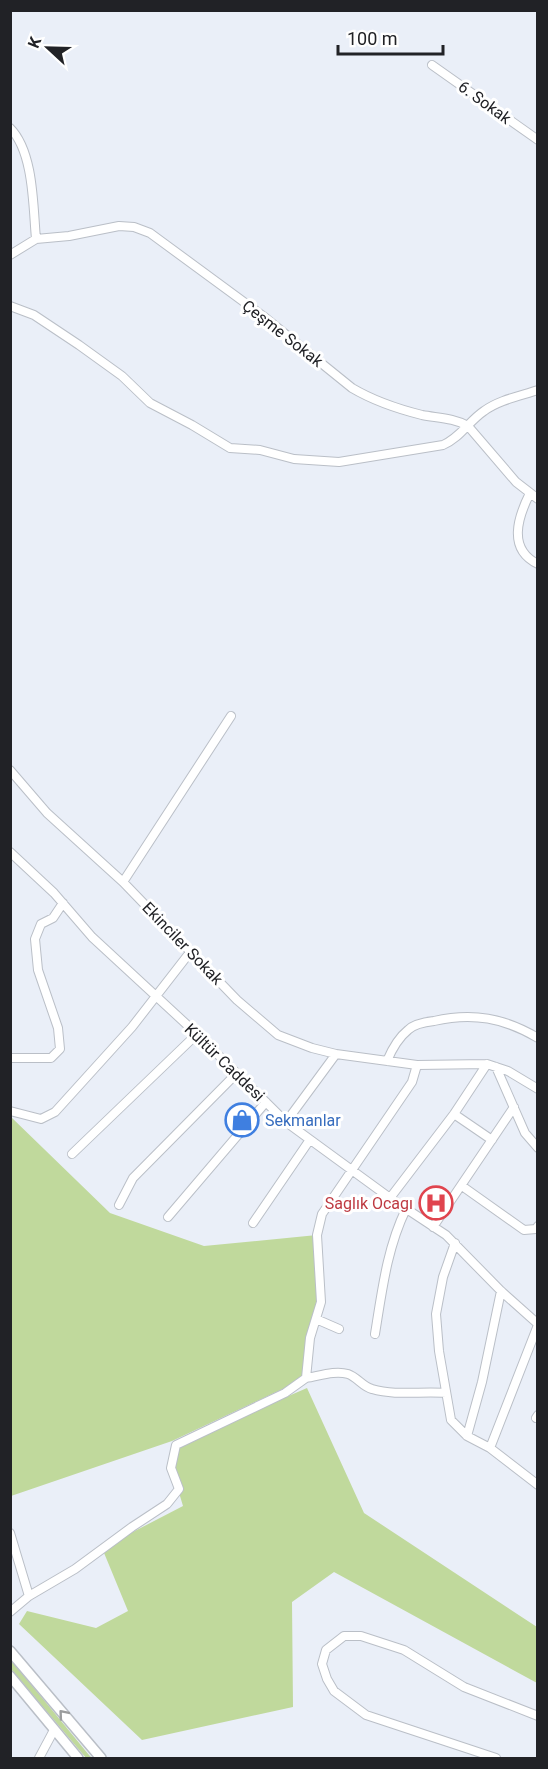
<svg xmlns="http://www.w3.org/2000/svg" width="548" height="1769" viewBox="0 0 548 1769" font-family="Roboto,sans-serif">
<rect width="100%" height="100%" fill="#eaeff8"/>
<path fill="#c0d99c" d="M10 1116 110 1213 204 1246 317 1235 321 1302 306 1378 172 1441 11 1496Z
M307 1388 364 1513 537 1627V1683L334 1572 292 1602 293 1707 142 1740 19 1624 27 1611 96 1628 128 1611 102 1548 183 1506 174 1476 176 1445Z
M11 1660 89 1755 92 1758H86L11 1669Z"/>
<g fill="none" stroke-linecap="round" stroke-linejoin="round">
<g stroke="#babfc7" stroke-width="10">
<path id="minor" d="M432 65 538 140
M10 128C34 152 33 207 36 239
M10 255 36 239 69 236 119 226 134 227 150 233 263 316 352 388C374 401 398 409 422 415 438 418 454 418 468 426L516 482 538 499
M10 306 34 315 79 345 122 376 150 403 192 425 230 448 260 450 294 459 339 462 443 445C460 438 469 421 484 411 499 400 520 396 538 390
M530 493C518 517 507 549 538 564
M10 770 47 813 123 882 237 1000 278 1035 312 1048 336 1054 417 1065 487 1064 508 1071 538 1089
M10 852 54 893 92 937 197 1034 286 1122 390 1198 446 1235 501 1291 538 1324
M123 882 231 716
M10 1058H51L60 1049 58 1028 38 970 35 939 41 924 53 918 63 903
M387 1061C392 1049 398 1038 408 1030 414 1024 425 1022 434 1021 473 1012 504 1018 538 1038
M496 1067 525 1133 538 1148
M10 1111 41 1119 55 1112 132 1027 191 951
M454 1114 492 1140
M286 1122 336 1054
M72 1154 197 1034
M462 1186 524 1230 536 1229 538 1226
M390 1198 454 1114 487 1064
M119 1205 133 1178 236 1074
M168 1217 266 1102
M253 1223 309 1141
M433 1227 514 1107
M455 1243 443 1277 436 1314 439 1351 451 1420 467 1436 490 1448 538 1485
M316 1319 339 1329
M375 1334C382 1291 387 1248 406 1209
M306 1378C319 1376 335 1370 348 1374 357 1377 363 1387 372 1389 396 1396 421 1391 446 1393
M536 1418 538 1415
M467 1436 482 1382 501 1291
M490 1448 538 1325
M10 1533 29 1596
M10 1612 29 1596 75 1569 132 1527 167 1504 179 1489 171 1468 176 1445 285 1393 306 1378 310 1338 321 1302 317 1235 322 1214 412 1082 417 1065
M39 1758 54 1730
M496 1758 366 1715 334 1691 327 1679 322 1664 326 1650 344 1636H361L404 1650 464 1687 538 1716"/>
</g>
<g stroke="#babfc7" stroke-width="12">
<path id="major" d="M10 1651 101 1758
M10 1676 78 1758"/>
</g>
<use href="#minor" stroke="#fff" stroke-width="8"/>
<use href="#major" stroke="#fff" stroke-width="9"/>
</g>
<defs><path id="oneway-chevron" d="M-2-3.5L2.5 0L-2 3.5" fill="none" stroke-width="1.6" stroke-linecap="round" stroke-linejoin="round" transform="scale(1.5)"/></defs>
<use stroke="#9b9c9d" href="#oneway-chevron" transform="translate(63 1714) rotate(-130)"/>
<defs>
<g id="shop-ring" transform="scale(1.725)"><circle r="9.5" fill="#fff" stroke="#3f7fe0" stroke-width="1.5"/><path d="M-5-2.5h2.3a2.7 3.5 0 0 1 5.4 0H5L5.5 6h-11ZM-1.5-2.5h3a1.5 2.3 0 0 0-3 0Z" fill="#3f7fe0"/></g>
<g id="hospital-ring" transform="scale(1.725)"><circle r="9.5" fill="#fff" stroke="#e0444e" stroke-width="1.5"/><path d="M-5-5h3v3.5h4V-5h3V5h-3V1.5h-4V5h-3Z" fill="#e0444e"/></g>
</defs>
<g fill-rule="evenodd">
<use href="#shop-ring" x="242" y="1120"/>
<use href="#hospital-ring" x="436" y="1203"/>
</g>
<g text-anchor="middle" stroke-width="6" stroke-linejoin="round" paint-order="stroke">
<g font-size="16" fill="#212226" stroke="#fff">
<text transform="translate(485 102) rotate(36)" y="6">6. Sokak</text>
<text transform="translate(283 333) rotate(38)" y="6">Çeşme Sokak</text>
<text transform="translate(183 943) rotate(46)" y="6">Ekinciler Sokak</text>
<text transform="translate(225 1062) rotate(44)" y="6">Kültür Caddesi</text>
</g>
<g font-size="16" fill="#366cbe" stroke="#fff" text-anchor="start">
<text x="265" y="1126">Sekmanlar</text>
</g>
<g font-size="16" fill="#be3a42" stroke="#fff" text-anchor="end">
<text x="413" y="1209">Saglık Ocagı</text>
</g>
</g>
<rect width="548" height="1769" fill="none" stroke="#212226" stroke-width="24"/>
<g transform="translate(48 48) rotate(292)" stroke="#ffffff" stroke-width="4.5" paint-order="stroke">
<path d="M0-4.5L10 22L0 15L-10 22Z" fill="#212226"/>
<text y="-9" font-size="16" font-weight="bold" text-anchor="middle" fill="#212226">K</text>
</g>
<path d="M338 45v9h105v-9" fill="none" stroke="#212226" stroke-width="3"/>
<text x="347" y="45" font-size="18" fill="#212226" stroke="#ffffff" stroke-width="4.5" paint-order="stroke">100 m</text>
</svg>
